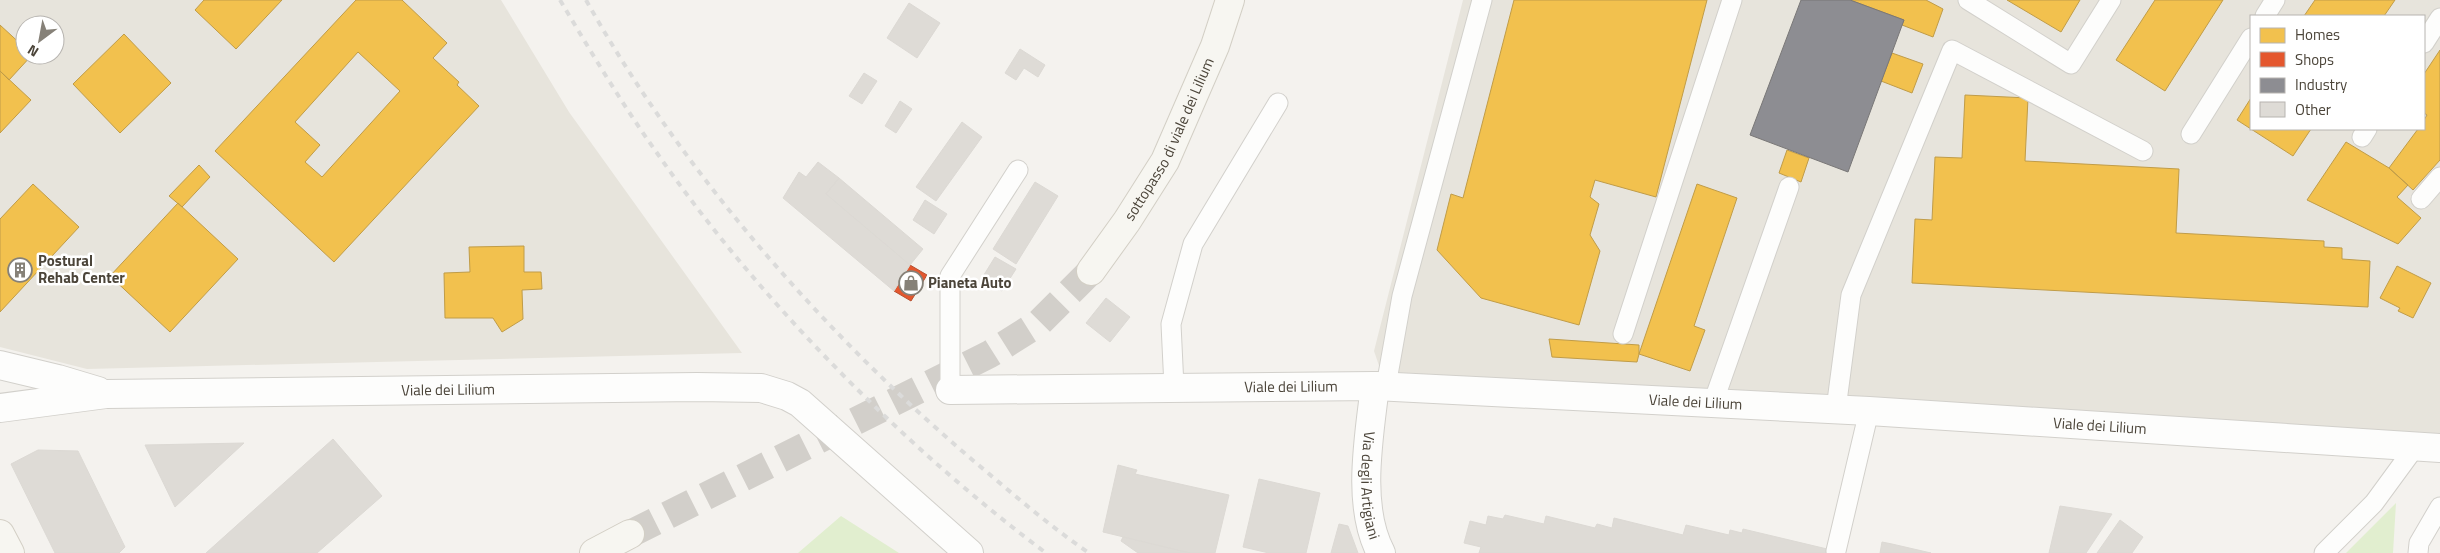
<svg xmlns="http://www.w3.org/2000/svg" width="2440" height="553" viewBox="0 0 2440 553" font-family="'Titillium Web',sans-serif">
<rect width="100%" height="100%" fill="#f4f2ee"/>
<path fill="#e7e4dc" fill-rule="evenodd" d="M0 0H501L569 112 742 353 87 369 0 347ZM25 25H55V55H25Z
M1463 0H2440V448L1386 386 1374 351ZM2251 16H2424V129H2251Z"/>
<path fill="#e1eecf" d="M2396 503 2393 553H2346Z
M841 516 899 553H798Z"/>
<path fill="#f2c14e" stroke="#c09c48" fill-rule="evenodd" d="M204 0H282L236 49 195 10Z
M356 0H402L447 43 433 58 459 82 457 85 479 106 334 262 215 151ZM358 52 400 91 322 177 305 162 320 145 295 122Z
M1514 0H1707L1656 197 1595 180 1590 197 1599 204 1590 235 1600 251 1579 325 1481 298 1437 250 1451 194 1463 198Z
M1850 0H1926L1943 9 1933 37 1902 25 1904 20Z
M2007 0H2080L2061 32Z
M2155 0H2223L2165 91 2116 60Z
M2315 0H2395L2384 16H2304Z
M0 25 25 48V55H32L9 80 0 71Z
M124 34 171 83 120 133 73 84Z
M2440 50V160L2413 190 2389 168 2418 129H2424V120L2427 115 2424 113V74Z
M1892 53 1923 64 1912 93 1881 81Z
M0 71 31 100 0 133Z
M1965 95 2028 98 2025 161 2179 169 2176 233 2324 241V247L2342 248V259L2370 261 2368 307 1912 283 1915 219 1932 220 1935 157 1962 158Z
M2251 98V129H2311L2293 156 2237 120Z
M2346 142 2389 168 2408 185 2397 197 2421 218 2398 244 2307 200Z
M1787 150 1809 158 1801 182 1779 173Z
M199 165 210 177 182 207 169 196Z
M33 184 79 227 0 312V219Z
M1697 184 1737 198 1694 326 1705 330 1690 371 1639 354Z
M178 203 238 259 170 332 110 276Z
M524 246V272H541L542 289 522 290 523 319 502 332 493 318H445L444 273 470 272 469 247Z
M2397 266 2431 283 2413 318 2398 311 2400 308 2380 298Z
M1549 339 1639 345V354L1637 362 1552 357Z"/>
<path fill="#e4572e" stroke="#b65131" d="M910 265 927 275 911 301 894 291Z"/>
<path fill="#8d8d92" stroke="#797777" d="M1801 0H1850L1904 20 1848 172 1750 135Z"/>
<path fill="#dedbd6" stroke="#dcd9d4" d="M909 3 940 23 917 58 887 38Z
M1020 49 1045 65 1038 77 1024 68 1016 80 1005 73Z
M864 73 877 81 862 104 849 96Z
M900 101 912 109 896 133 885 126Z
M962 122 982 137 936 201 916 187Z
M818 162 839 178 826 194 910 265 894 291 783 198 799 172 806 177Z
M839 178 923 249 910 265 826 194Z
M1035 182 1058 196 1016 264 993 249Z
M925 200 947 214 934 234 913 220Z
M995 257 1016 269 1002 291 982 278Z
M1106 298 1130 317 1110 342 1086 323Z
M333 439 382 496 317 553H206Z
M244 443 175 507 145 445Z
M38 450 78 451 125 547 119 553H55L11 464Z
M1118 465 1137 470 1135 474 1229 495 1215 553H1190L1103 532Z
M1259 479 1320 493 1306 553H1269L1243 547Z
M2060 506 2112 514 2086 553H2049Z
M1505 515 1544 524 1546 516 1595 528 1597 524 1612 528 1614 518 1683 535 1686 525 1729 535 1730 530 1742 533 1743 529 1844 553H1479L1481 547 1464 543 1470 521 1486 525 1488 516 1503 519Z
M2120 520 2143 537 2132 553H2097Z
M1339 524 1348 526 1358 553H1331Z
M1123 537 1190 553H1138L1121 541Z
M1882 542 1892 544 1931 553H1880Z"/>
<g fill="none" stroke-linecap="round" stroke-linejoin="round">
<path stroke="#d2cfca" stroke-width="28" stroke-dasharray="28 14" stroke-linecap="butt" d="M630 534 990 354 1039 323 1091 271"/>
<g stroke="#d2d0cb" stroke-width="21">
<path id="service" d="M1968 0 2071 64 2111 0
M2265 16 2275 0
M2424 43 2440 18
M2191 134 2251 38
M2362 137 2367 129
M2421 199 2440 177
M1623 334 1732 0
M1386 386 1402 296 1482 0
M1174 387 1171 324 1193 244 1278 103
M950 390V276L1018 170
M1713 403 1789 187
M1836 409 1851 295 1952 50 2143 151
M1836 551 1869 411
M2324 553 2374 503 2415 447
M2418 553 2419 543 2440 507"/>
</g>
<g stroke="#d2d0cb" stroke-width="30">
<g id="minor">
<path d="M0 365 58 379 98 391"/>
<path id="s1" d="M1375 386C1369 437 1356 506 1381 553"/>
<path id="s2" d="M950 390 1375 386 1869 411 2440 448"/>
<path id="s3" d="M0 408 106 394 697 387 761 388 787 396 800 403 969 553"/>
</g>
</g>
<g stroke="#d3cfc5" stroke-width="30">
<g id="secondary">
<path id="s4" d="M1091 271 1127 221 1165 161 1215 46 1230 0"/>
<path d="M0 534 10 553"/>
<path d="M594 553 630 534"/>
</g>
</g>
<use href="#service" stroke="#fdfdfc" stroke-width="19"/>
<use href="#minor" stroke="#fdfdfc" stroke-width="28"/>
<use href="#secondary" stroke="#f7f6f1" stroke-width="28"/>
<path stroke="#dbdbda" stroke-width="4" stroke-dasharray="6 6" stroke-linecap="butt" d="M560 0C591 52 622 104 657 153 759 300 903 446 1046 553
M586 0C685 177 833 344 988 473 1021 501 1054 529 1089 553"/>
</g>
<defs>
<g id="building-ring" transform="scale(1.25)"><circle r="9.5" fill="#fff" stroke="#868178" stroke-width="1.5"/><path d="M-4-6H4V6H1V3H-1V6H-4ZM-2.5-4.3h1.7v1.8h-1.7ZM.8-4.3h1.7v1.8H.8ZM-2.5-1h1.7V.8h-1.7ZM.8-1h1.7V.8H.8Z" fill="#868178"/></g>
<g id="shop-ring" transform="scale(1.25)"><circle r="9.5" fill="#fff" stroke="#868178" stroke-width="1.5"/><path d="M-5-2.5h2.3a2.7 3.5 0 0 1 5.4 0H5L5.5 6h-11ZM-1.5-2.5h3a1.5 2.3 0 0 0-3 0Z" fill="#868178"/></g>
</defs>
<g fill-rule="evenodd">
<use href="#building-ring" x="20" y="270"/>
<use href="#shop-ring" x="911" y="283"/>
</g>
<g text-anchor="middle" stroke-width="5" stroke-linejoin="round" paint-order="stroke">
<g font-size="15" fill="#4b4439" stroke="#fff">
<text dy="5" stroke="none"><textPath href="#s4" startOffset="154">sottopasso di viale dei Lilium</textPath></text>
<text dy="5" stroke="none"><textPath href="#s2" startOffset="341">Viale dei Lilium</textPath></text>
<text dy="5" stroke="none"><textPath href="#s3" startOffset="449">Viale dei Lilium</textPath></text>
<text dy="5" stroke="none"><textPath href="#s2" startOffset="746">Viale dei Lilium</textPath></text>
<text dy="5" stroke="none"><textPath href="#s2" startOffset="1151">Viale dei Lilium</textPath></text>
<text dy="5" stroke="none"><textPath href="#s1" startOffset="100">Via degli Artigiani</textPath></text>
</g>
<g font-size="15" font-weight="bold" fill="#4b4439" stroke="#fff" text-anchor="start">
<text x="38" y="266">Postural<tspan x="38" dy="17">Rehab Center</tspan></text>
<text x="928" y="288">Pianeta Auto</text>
</g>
</g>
<rect x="2250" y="15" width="175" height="115" fill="#ffffff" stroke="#b7b4b0"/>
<rect x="2260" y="28" width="25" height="15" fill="#f2c14e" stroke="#b7b4b0"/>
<text x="2295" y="40" font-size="15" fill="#4b4439">Homes</text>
<rect x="2260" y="52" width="25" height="15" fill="#e4572e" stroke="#b7b4b0"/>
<text x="2295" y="65" font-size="15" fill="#4b4439">Shops</text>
<rect x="2260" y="78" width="25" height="15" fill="#8d8d92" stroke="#b7b4b0"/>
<text x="2295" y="90" font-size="15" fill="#4b4439">Industry</text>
<rect x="2260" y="102" width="25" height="15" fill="#dedbd6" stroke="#b7b4b0"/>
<text x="2295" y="115" font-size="15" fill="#4b4439">Other</text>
<g transform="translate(40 40) rotate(212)"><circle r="24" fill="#ffffff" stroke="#b7b4b0"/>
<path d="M0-4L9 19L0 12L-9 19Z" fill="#868178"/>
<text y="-8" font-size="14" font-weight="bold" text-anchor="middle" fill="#4b4439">N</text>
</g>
</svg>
